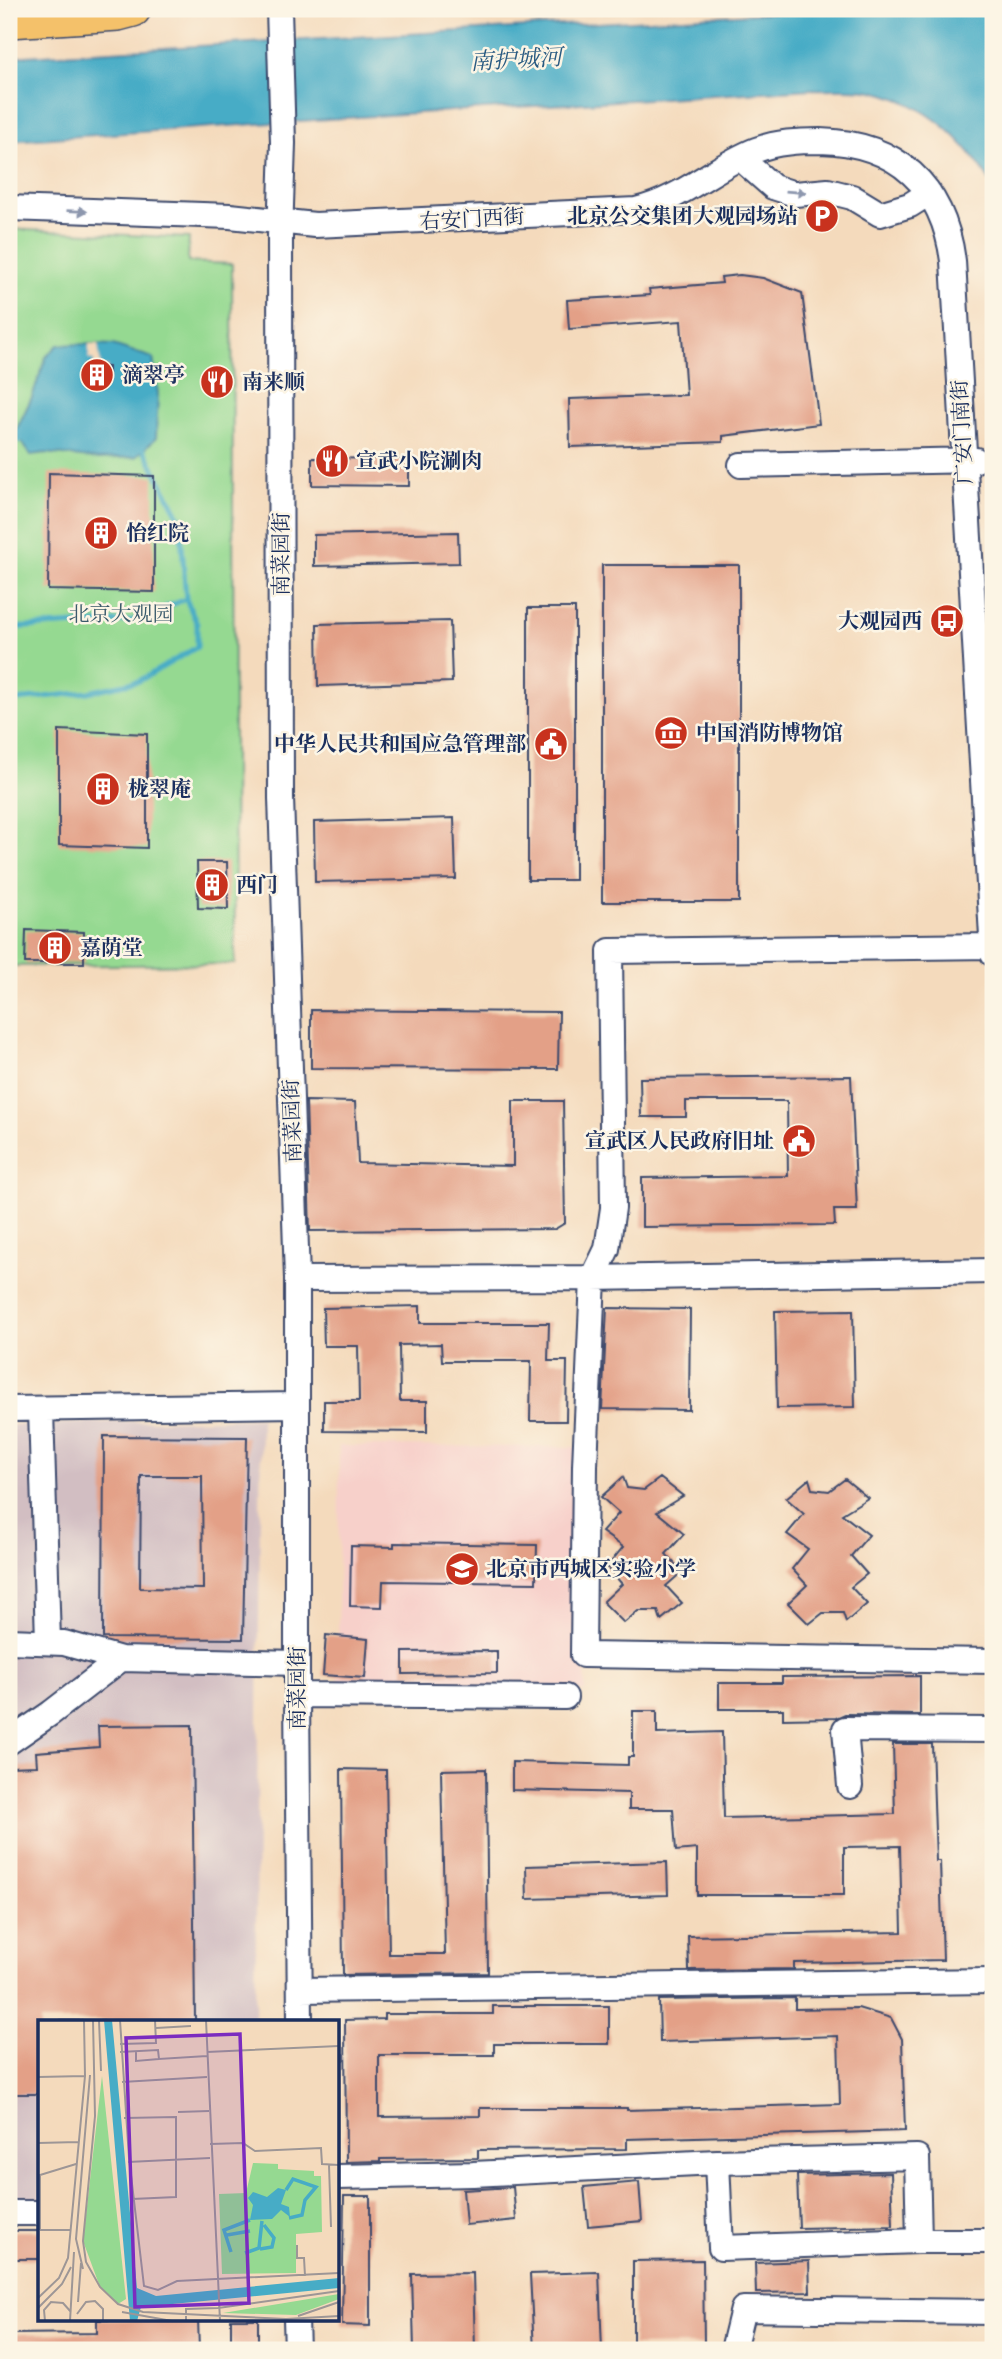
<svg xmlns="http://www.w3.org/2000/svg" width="1002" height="2359" viewBox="0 0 1002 2359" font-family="'IM FELL DW Pica','Noto Serif SC',serif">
<rect width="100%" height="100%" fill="#fcf5e5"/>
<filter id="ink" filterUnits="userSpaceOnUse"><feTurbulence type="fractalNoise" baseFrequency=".0143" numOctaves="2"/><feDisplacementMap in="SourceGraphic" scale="14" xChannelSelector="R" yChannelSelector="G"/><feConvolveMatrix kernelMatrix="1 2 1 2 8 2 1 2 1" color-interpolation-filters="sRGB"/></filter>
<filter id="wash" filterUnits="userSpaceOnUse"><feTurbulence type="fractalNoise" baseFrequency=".00686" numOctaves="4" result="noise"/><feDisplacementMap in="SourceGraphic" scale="28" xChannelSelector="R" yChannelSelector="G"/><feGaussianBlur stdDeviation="1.57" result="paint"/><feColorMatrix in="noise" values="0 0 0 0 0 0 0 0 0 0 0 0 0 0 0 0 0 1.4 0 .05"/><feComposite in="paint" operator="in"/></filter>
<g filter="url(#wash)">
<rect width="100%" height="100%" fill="#f4dabc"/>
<path fill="#f7d0ca" d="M339 1446 585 1447V1691L338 1690Z"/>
<path fill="#d2bec2" d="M261 1418 255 2021H40V2199L9 2200V1425Z"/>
<path fill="#95d991" stroke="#588478" stroke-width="2" d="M9 229 189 238 188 262 232 264 235 964 9 966Z"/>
<path fill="#47acc6" stroke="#316e92" stroke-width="2" d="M838 9H993V186C965 139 928 104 873 91 855 87 832 90 813 89L403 114 9 141V57Z
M89 344 113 345 153 358 158 394 156 438 136 457 99 459 46 453 31 455 15 433 32 397 46 357 58 345Z"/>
<path fill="#f4dabc" d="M89 344H98L101 366 108 367V384H87V366H93L94 360 89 359Z"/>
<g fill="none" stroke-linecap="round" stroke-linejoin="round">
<path stroke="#47acc6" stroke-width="5" d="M9 444 20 440
M9 628 131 621 186 599
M9 701 88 692 139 681 197 647V624L186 599 180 519 144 449"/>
</g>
<g id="blocks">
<path fill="#e3a087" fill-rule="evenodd" d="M740 275 763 278 802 293 819 424 723 436V442L570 447 569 399 686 395 681 321 569 329 567 300 650 295 649 289 722 283 721 277Z
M87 366 108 367V384H87Z
M312 458 409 459V486L312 485Z
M49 473 154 476V592L48 590Z
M458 532 459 563 314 566V535Z
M602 565H739V902H602Z
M528 608H575V880H528Z
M450 621 452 682 318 686 317 624Z
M59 730 147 734V848L59 845Z
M454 818 456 879 315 882 314 822Z
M197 862H227L228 909 198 908Z
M26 930 84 932V963H25Z
M311 1010 559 1012 558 1069 311 1068Z
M851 1076 857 1210H834L835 1225 642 1227V1178L788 1176 787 1101H686V1117H641L640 1078Z
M306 1101 355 1102 358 1163 513 1166V1101H563L565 1223 555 1229 310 1231Z
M420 1306V1323H549L548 1361H567L566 1421H530L531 1361H442L441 1344 399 1345 400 1401H427V1432L324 1431V1401H359L358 1346H324L323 1308Z
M607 1308 690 1309 689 1410 602 1409Z
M853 1310 855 1407 777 1408 775 1311Z
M104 1436 247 1437 243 1639 103 1638ZM141 1476H202L203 1589 140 1588Z
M623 1477 627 1488 644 1490 660 1478 683 1496 657 1512 684 1534 666 1554 682 1572 666 1586 682 1603 661 1620 658 1611H638L624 1623 603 1602 622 1584 607 1567 623 1547 602 1532 619 1513 601 1497Z
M809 1479 812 1489 829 1491 845 1479 868 1498 842 1514 869 1535 851 1556 867 1574 851 1587 867 1604 846 1622 843 1613H823L809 1624 788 1603 807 1585 792 1569 808 1549 787 1534 804 1514 786 1498Z
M394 1543 537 1545 536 1583 383 1581 382 1607 350 1606 351 1546 394 1547Z
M326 1635 368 1639 365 1678 323 1675Z
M497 1651V1673L403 1674V1652Z
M920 1676V1715L845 1714 836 1718 783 1719V1709H719V1683H782V1677Z
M633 1711H657V1734L722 1732 724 1818 895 1814 893 1744H932L936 1861H940L943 1960 794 1963V1969L689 1970 688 1936 902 1932 900 1846 844 1847V1895H697V1849L676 1851 673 1809H629V1793L512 1790V1762L628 1765V1757H633Z
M192 1725 195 2021H40V2094H9V1767L37 1766 36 1752 99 1747 98 1726Z
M341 1769 386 1770 389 1954H445L441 1770 486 1769 488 1973 343 1975Z
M667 1862 668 1895 527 1899 526 1866Z
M795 1998V2009L858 2008 891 2018 902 2039 905 2131 627 2139V2149L478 2150V2158L380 2159V2161L346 2162 345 2020 384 2019V2014H493V2006H609V2044H494V2055H379V2117L480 2116V2108H627V2110L840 2104 838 2036 660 2042 659 2000Z
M891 2173 893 2226 799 2228 797 2175Z
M639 2182 642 2221 588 2226 584 2187Z
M513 2187 516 2220 466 2225 463 2190Z
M344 2196H370V2326L342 2325Z
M9 2231H40V2259H9Z
M703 2260 704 2345 633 2346V2261Z
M809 2261 810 2292 756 2293 755 2263Z
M599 2272 602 2350H534L530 2274Z
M473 2273 475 2350H414L412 2274Z
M198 2319 199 2350H9V2334L97 2333V2320Z
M231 2319H258V2350H231Z"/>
</g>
</g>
<g filter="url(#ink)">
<use href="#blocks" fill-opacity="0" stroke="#3c496c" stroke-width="2"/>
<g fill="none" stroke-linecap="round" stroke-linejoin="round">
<g stroke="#3c496c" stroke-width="28">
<path id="minor" d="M279 9 283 143 280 236 281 798 297 1279V1695L300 2021
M740 158 773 187 795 194 828 191 852 197 880 214 910 205 929 193
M9 208 230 216 315 225 636 210C681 200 715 166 756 150 777 142 798 141 820 141 897 143 943 185 953 261L993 954
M741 465 976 460
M993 946 610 951 613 1208 607 1249 593 1278 585 1466 583 1655 993 1661
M297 1279 593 1278 993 1271
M9 1409 297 1405
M41 1410 48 1641
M9 1641 64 1643 121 1659
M297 1695 565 1697
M9 1742 51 1713 121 1659 297 1663
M850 1786 845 1729 993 1730
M300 1990 993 1981
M717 2162 917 2157 919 2241
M338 2177 473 2174 717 2162 721 2248 919 2241H993
M9 2213H40
M296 2319 297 2350
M733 2350 743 2309 993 2312"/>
</g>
<g stroke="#3c496c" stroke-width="38">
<path id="highway" d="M9 20 118 13 133 9"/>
</g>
<use href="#minor" stroke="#fff" stroke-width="24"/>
<use href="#highway" stroke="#f4c16a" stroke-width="35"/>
</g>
<defs><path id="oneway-solid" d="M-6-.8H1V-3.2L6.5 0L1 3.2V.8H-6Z" transform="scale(1.75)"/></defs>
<g fill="#8d97ae">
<use href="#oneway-solid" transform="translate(796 192) rotate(5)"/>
<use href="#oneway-solid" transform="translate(77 211) rotate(2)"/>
</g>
</g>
<defs>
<g id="parking-disc" transform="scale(1.75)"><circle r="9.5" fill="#c8321e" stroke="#fcf5e5"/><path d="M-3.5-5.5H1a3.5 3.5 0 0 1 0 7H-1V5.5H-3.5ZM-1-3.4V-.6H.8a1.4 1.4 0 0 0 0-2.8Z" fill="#fff"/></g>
<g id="building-disc" transform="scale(1.75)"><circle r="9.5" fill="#c8321e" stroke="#fcf5e5"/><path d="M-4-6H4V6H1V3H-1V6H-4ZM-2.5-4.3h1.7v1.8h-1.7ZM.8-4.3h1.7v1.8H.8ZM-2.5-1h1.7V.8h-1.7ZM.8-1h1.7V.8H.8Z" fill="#fff"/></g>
<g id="restaurant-disc" transform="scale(1.75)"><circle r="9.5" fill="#c8321e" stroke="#fcf5e5"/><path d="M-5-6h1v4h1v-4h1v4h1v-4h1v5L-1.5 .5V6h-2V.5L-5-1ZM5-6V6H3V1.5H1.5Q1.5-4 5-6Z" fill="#fff"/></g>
<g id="bus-disc" transform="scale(1.75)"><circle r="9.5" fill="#c8321e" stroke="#fcf5e5"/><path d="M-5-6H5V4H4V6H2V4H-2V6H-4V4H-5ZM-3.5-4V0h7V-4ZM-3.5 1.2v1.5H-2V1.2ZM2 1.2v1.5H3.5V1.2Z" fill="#fff"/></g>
<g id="museum-disc" transform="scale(1.75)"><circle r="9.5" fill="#c8321e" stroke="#fcf5e5"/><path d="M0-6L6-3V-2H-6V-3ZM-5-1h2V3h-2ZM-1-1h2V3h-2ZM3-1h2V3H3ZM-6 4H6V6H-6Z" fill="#fff"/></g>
<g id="civic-disc" transform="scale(1.75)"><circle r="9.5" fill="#c8321e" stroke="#fcf5e5"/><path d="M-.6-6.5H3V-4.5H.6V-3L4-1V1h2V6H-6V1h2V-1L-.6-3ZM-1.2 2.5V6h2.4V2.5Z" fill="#fff"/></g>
<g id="school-disc" transform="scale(1.75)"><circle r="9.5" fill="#c8321e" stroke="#fcf5e5"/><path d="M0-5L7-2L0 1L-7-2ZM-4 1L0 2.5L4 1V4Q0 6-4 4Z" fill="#fff"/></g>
</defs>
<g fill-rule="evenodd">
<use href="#parking-disc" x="822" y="216"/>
<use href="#building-disc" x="97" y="375"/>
<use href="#restaurant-disc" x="217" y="382"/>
<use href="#restaurant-disc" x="332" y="461"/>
<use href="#building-disc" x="101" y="533"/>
<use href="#bus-disc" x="947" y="621"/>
<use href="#museum-disc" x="671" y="733"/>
<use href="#civic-disc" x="551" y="744"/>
<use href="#building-disc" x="103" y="789"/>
<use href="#building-disc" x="212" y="885"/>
<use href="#building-disc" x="55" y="948"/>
<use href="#civic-disc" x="799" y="1141"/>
<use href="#school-disc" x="462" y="1569"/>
</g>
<g text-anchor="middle" stroke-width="5" stroke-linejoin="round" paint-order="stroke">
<g font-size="21" font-weight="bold" fill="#1b2f5e" stroke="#fcf5e5" text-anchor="start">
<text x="798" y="223" text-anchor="end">北京公交集团大观园场站</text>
<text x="122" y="382">滴翠亭</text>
<text x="242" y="389">南来顺</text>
<text x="356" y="468">宣武小院涮肉</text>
<text x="126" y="540">怡红院</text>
<text x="922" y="628" text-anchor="end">大观园西</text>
<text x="696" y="740">中国消防博物馆</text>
<text x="526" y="751" text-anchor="end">中华人民共和国应急管理部</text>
<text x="128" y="796">栊翠庵</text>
<text x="236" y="892">西门</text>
<text x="80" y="955">嘉荫堂</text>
<text x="774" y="1148" text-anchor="end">宣武区人民政府旧址</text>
<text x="486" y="1576">北京市西城区实验小学</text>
</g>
<g font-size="21" fill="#1b2f5e" stroke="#fcf5e5">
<text transform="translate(472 219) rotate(-3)" y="7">右安门西街</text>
<text transform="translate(962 432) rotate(-93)" y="7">广安门南街</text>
<text transform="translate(281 554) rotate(-90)" y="7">南菜园街</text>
<text transform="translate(292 1121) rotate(-92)" y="7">南菜园街</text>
<text transform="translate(297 1688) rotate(-90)" y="7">南菜园街</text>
</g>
<g font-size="21" fill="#3a5a6b" stroke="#fcf5e5">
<text x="121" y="621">北京大观园</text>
</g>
<g font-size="23" font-style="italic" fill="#2a5b82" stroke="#fcf5e5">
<text transform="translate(516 59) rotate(-3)" y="8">南护城河</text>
</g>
</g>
<g transform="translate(38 2020)">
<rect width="301" height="301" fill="#f4dabc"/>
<path d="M64 56 88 279 80 284 62 267 45 221ZM215 143 240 144V149L276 151V156H283L284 212 258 214V253L184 254 181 174 208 173ZM301 274V279L258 295 185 293Z" fill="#95d991"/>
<path d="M66 0H74L99 268 118 276 301 258V268L103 287 99 301H92ZM240 168 248 170 243 184 251 187 252 197 243 190 234 199 212 200 215 185 210 178 215 172 229 177Z" fill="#47acc6"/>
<path fill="none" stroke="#47acc6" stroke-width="3.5" d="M248 170 255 159 278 167 267 180 264 195 251 198M189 215 212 211M222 229 234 227 236 218 226 205M193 232 186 210 212 200M207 233 221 228 224 201"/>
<path fill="none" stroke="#9d9696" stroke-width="2" d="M55 0 57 96 45 221 48 242 62 267 80 284 105 292 248 299 301 296M61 0 63 51M82 0 91 138 106 266 120 270 139 261 301 253M168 0 182 301M118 8 153 6M82 24 118 23 117 0M98 31V41L121 39M82 32 120 30 121 39 169 36M169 32 301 26M0 57 47 56M84 62 169 57M140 92 171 91M86 98 138 97V177L94 179M0 123 40 122M172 124 205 123 217 131 283 128 284 144 301 145M90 142 172 138M291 145 293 207M2 210V155L38 144M2 210H32M259 225V238H266L267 256M45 249 38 219 52 55M0 278 21 258 30 238 47 56 46 0M40 282 43 243M0 288 24 264 33 247M180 288 301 271M84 292 134 301M39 294 48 282 57 281 65 289V301M260 296 301 282M7 301 6 290 13 282 25 283 33 292M32 301 36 232M148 301V289L180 288"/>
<path fill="#7b2cbf" fill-opacity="0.15" stroke="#7b2cbf" stroke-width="3.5" d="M202 14 211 283 97 287 88 18Z"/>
<rect width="301" height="301" fill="none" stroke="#1b2f5e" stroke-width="3.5"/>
</g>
<rect width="1002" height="2359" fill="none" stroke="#fcf5e5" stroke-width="35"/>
</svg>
